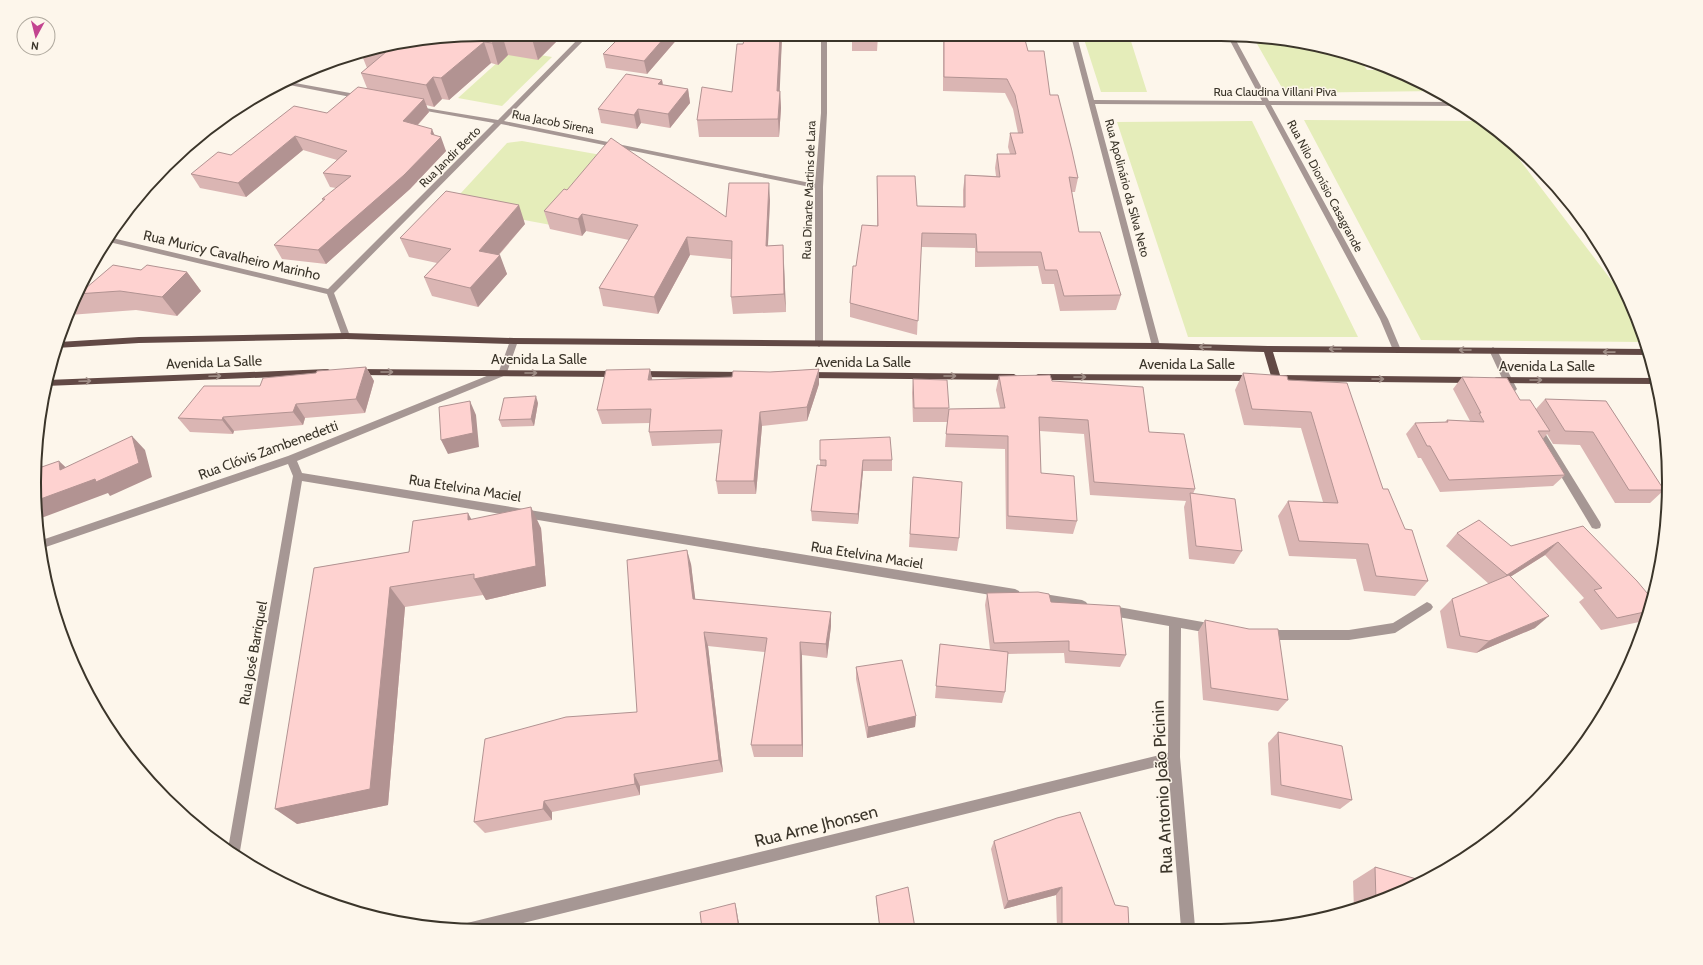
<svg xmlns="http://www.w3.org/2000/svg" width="1703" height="965" viewBox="0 0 1703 965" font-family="Cabin,sans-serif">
<rect width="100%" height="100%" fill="#fdf6eb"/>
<path fill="#e5edba" d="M1129 35 1147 92H1101L1083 36Z
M1252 35 1337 49 1359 59 1367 70H1387L1437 91 1285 93Z
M511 50 552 57 502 106 458 98Z
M1304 120 1482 121 1500 134 1631 306 1644 342 1421 340Z
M1252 121 1358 337H1188L1117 122Z
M522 141 607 156 551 225 449 206 507 143Z"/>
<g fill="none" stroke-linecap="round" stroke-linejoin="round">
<path fill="#a69794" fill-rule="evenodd" d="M1227 35H1233L1269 101 1456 102 1461 106 1271 105 1388 319 1401 350 1400 352H1394L1393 350 1380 319 1265 105 1095 104 1160 346 1156 349 1152 346 1071 36H1077L1094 100 1262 101Z
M821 36H827V113L823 187V344L819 347 815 344V188L501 124 334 293 350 336 349 338H343L342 336 327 294 105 241 108 237 328 289 494 123 415 109 413 108V106L498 120 580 37H587L504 121 815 184 821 113Z
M284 81 361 95 364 97 361 99 279 83Z
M514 338 518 341 506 375 297 461 302 473 1015 589 1019 591 1020 594 1019 597 1015 599 302 481 239 857 228 849 293 476 288 464 40 549 39 541 288 456 499 371 510 341Z
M1493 347 1497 350 1517 389 1515 391H1509L1507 389 1489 350Z
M1537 424 1540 425 1600 522 1601 525 1600 528 1596 529 1592 528 1532 428Z
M1038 593 1082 600 1086 602 1088 605 1086 608 1082 610 1038 603 1034 601 1033 598 1034 595Z
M1427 602 1431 604 1433 607 1431 610 1395 633 1349 640H1265L1261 639 1259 635 1261 631 1265 630H1349L1393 623Z
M1107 605 1214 624 1218 625 1220 629 1218 633 1214 634 1181 628 1180 757 1195 927 1181 928 1168 764 495 930H460L462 925 467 923 1168 753 1169 626 1107 615 1103 613 1101 610 1103 607Z"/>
<path fill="#624945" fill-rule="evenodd" d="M346 333 514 338 1156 343 1268 346 1647 349 1649 355 1273 352 1280 375 1472 377 1477 380 1472 383 1274 381 1269 378 1271 376 1264 352 1156 349 514 344 346 339 139 343 56 348 59 342 139 337Z
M328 369 333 372 328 375 45 386 47 380Z
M356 369 618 371 623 374 618 377 356 375 351 372Z
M638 371 746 372 751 375 746 378 638 377 633 374Z
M806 372 1014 374 1019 377 1014 380 806 378 801 375Z
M1038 374 1254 375 1259 378 1254 381 1038 380 1033 377Z
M1496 377 1656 378 1657 384 1496 383 1491 380Z"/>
</g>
<path fill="#dab5b3" d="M852 36H878L877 51H852Z
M943 36H1024L1028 51 1050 95 1078 178 1075 192H1072L1079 232 1121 295 1116 310 1060 311 1054 284H1042L1038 266 975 267V248L921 247 917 335 850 317V303L856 266 877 226V176L917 206 963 207V190L965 175 996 176 995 168 997 154H1010L1008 147 1010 133H1018L1013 109 1005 93 943 91Z
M561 37 538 60 508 55 498 65 491 63 449 100 442 99 434 107 426 105 429 112 418 125 435 136 446 151 410 189 326 264 282 259 274 245 323 200 322 199 336 188 330 187 323 173 337 160 303 150 246 197 200 188 191 174 231 155 327 113 367 88 361 73 367 68 361 53 424 38Z
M620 37H679L647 74 606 68 603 54Z
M782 37 779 91H780L781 108 779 137H699L697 120 732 92 743 44Z
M662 80 663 85 688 89 690 103 670 128 641 123 637 129 601 123 598 109Z
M770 200 768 246 783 245 786 312 733 314 731 297V259L690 255 658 314 603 306 599 288 629 240 586 231 582 236 550 229 544 211 726 217Z
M525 224 499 255 507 274 478 307 432 296 424 277 437 263 409 257 400 238Z
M141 270 187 272 201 291 177 316 136 310 69 315 80 286 83 290Z
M366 367 374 381 365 413 305 418 303 425 234 431 233 434 190 432 178 418 260 386 316 373Z
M650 369 652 380 732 377 770 372 819 369V384L807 421 762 426 756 494H718L716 481 720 443 652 446 649 432 650 423 602 424 597 410Z
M1243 373 1288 380 1383 489 1428 581 1415 596 1364 591 1356 559 1289 556 1278 516 1288 501 1323 502 1301 428 1244 425 1235 390Z
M999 376 1052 381 1149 432 1195 489 1193 494 1242 551 1234 564 1189 559 1184 507 1186 501 1090 495 1084 434 1040 431 1041 473 1077 521 1073 534 1006 529 1005 449 945 447 947 422H913L912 393 913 379 949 409 1000 408 996 390Z
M1462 377 1520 400 1536 409 1545 399 1606 401 1664 490 1650 503H1615L1580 445 1553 444 1547 434 1543 439 1565 475 1553 486 1440 492 1421 458H1418L1406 434 1415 423 1445 422 1447 420 1470 421 1453 389Z
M538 403 534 426 502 427 499 420Z
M820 440 892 460V471H863L858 524 812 521 811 511 820 466Z
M913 477 959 538 957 551 909 547Z
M472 519 541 528 546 586 486 600 483 595 405 607 388 805 297 824 314 568 409 552Z
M1583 526 1652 599 1647 619 1644 621 1601 630 1579 602 1584 598 1545 555 1510 577 1535 628 1476 653 1447 648 1440 611 1452 599 1489 584 1446 546 1457 533 1511 546Z
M691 564 695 599 831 612V626L827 658 802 655 803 757H754L751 745 765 652 708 646 723 772 640 786V795L552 812V820L485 833 474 822 637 712Z
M987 593 1051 602 1126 655 1120 667 1065 663 1064 653 1008 654 1005 692 1002 703 935 698 939 656 940 644 990 650 985 605Z
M1205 620 1288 700 1278 711 1203 700 1198 632Z
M856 667 916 716 915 727 867 738 856 679Z
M1278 732 1352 800 1340 809 1271 795 1268 743Z
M994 841 1115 905 1129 928H1057L1056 895 1004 909 991 849Z
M1375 867 1420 880 1365 907 1354 910 1353 881Z
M876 896 915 928 880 929 876 900Z"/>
<path fill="#b29392" d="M533 37H561L538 60 532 39Z
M665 37H679L647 74 644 61Z
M780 37H782L779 108 777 91Z
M498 38H503L508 55 498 65 492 43Z
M484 42 491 63 449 100 441 78Z
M433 77 442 99 434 107 426 85Z
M662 80 664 94 658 84Z
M688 89 690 103 670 128 668 114Z
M780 91 781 108 779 137 778 119Z
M424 99 429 112 409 134 403 121Z
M638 109 641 123 637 129 634 115Z
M432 129 437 141 441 137 446 151 410 189 326 264 318 250 431 134Z
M295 136 303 150 246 197 238 183Z
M769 183 770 200 767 263 766 246Z
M519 205 525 224 486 269 479 251Z
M582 214 586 231 582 236 578 219Z
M687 237 690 255 658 314 654 297Z
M783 245 784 263 786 312 784 294Z
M500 255 507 274 478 307 470 288Z
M187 272 201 291 177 316 162 297Z
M80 286 86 293 79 294Z
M366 367 374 381 365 413 356 399Z
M650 369 653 383 648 380Z
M819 369V384L807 421V407Z
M536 396 538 403 534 426 531 419Z
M470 401 476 415 479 447 448 454 441 440Z
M296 404 305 418 303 425 293 412Z
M760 412 762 426 756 494 754 481Z
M223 417 234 431 233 434 222 420Z
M132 436 145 450 152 477 110 496 108 493 36 520 35 512V501Z
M863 460V471L858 524V514Z
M59 461 74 475 60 470Z
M531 507 541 528 546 586 486 600 474 579Z
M468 513 480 535 468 520Z
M1558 542 1545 555 1494 587 1507 575Z
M687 550 691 564 697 613 693 599Z
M390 587 405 607 388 805 297 824 275 809Z
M831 612V626L827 658 826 644Z
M1549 616 1535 628 1476 653 1489 641Z
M704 632 708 646 723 772 719 760Z
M800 642 802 655 803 757 802 745Z
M916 716 915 727 867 738 868 727Z
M634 774 640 786V795L635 784Z
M544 801 552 812V820L543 809Z
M1062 887 1056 895 1004 909 1008 901Z
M735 903 736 907 740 929H739Z"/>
<path fill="#fed2d0" stroke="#b29392" d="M852 36H878V37H852Z
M944 36H1024L1028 51H1044L1050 95H1058L1072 151 1078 178 1069 177 1079 232H1100L1121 295 1064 296 1057 270H1045L1041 252H977L976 234 922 233 918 321 850 303 853 266H856L862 225 878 226 877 176H915L917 206 965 207V175L1000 177 997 154H1016L1010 133H1023L1015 95 1007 79 944 77Z
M533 37 532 39 524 38Z
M620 37H665L644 61 603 54Z
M745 37H780L777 91H780L778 119 697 120 702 87 732 92 737 44H743Z
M424 38H498L492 43 484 42 441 78 433 77 426 85 361 73 386 52 374 50Z
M626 74 662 80 658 84 688 89 668 114 638 109 634 115 598 109Z
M358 87 424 99 403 121 432 129 431 134 441 137 404 175 318 250 274 245 325 199H322L351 176 323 173 347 151 295 136 238 183 191 174 218 152 231 155 294 106 327 113Z
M611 138 726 217 729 183H769L766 246 783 245 784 294 731 297 732 241 687 237 654 297 599 288 638 225 582 214 578 219 544 211 564 189 567 190Z
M446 191 519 205 479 251 500 255 470 288 424 277 451 249 400 238Z
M113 265 141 270 147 265 187 272 162 297 120 291 77 294 80 286 79 294Z
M366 367 356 399 296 404 293 412 223 417 222 420 178 418 204 386H260L263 378 316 373 317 371Z
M650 369 648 380 732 377 733 371 770 372 819 369 807 407 760 412 754 481H716L722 430 649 432 651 409 597 410 606 370Z
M1243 373 1287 376 1288 380 1347 383 1383 489H1388L1405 529 1412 530 1428 581 1376 576 1368 544 1299 541 1288 501 1338 503 1311 412 1252 409Z
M1050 375 1052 381 1143 387 1149 432 1184 434 1195 489 1094 482 1088 420 1039 417 1041 473 1074 476 1077 521 1008 516V436L946 434 949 409 1005 408 999 376Z
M1462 377 1507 378 1520 400H1530L1550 431H1538L1565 475 1449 480 1430 446H1427L1415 423 1448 422 1447 420 1484 422 1479 413H1481Z
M913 379 947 380 949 408H914Z
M536 396 531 419 499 420 504 398Z
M1545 399 1606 401 1664 490H1629L1593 432 1565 431Z
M470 401 473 433 441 440 439 407Z
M132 436 139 463 96 482 95 479 35 501 36 469 59 461 60 470Z
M890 437 892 460H863L858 514 811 511 817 465 826 466V460H820V440Z
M913 477 962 482 959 538 910 534Z
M1190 493 1235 499 1242 551 1196 546Z
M531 507 536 566 474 579V574L390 587 370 789 275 809 314 568 409 552 413 521 468 513V520Z
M1479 520 1511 546 1583 526 1637 581 1652 599 1649 611 1617 618 1594 590 1602 588 1558 542 1507 575 1457 533Z
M687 550 693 599 831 612 826 644 800 642 802 745H751L767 638 704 632 719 760 634 774 635 784 544 801 543 809 474 822 485 739 566 717 637 712 627 560Z
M1509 575 1549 616 1489 641 1460 636 1452 599Z
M1038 592 1049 594 1051 602 1120 606 1126 655 1069 651V641L994 643 987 593Z
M1205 620 1249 629H1278L1288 700 1211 688Z
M940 644 1008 652 1005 692 936 686Z
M902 660 916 716 868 727 856 667Z
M1278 732 1342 746 1352 800 1281 785Z
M1080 812 1115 905 1128 907 1129 928H1062V887L1008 901 994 841 1057 818Z
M1375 867 1420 880 1376 901Z
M908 887 915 928 880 929 876 896Z
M735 903 739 929H702L700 912Z"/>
<defs><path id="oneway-shaft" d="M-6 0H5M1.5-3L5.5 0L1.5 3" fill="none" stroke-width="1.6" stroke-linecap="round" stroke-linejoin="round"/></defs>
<g stroke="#a08e87">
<use href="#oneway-shaft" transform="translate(1205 347) rotate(-179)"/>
<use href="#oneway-shaft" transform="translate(1335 349) rotate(-180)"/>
<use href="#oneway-shaft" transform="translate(1465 350) rotate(-180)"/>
<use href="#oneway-shaft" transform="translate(1609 352) rotate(-179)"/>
<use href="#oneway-shaft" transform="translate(387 372)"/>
<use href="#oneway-shaft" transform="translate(531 373)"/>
<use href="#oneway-shaft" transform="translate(215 376) rotate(-2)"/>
<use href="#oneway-shaft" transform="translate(950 376)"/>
<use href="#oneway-shaft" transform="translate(1080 377)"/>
<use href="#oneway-shaft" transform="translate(1378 379)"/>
<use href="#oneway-shaft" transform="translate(1536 380)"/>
<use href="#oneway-shaft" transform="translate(85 381) rotate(-2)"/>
</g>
<g text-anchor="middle" stroke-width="3" stroke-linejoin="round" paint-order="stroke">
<g font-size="12" fill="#3b352a" stroke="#fdf6eb">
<text x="1275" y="96">Rua Claudina Villani Piva</text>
<text transform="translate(553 122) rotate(11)" y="4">Rua Jacob Sirena</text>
<text transform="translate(450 157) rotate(-45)" y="4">Rua Jandir Berto</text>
<text transform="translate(1325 186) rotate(62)" y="4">Rua Nilo Dionísio Casagrande</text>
<text transform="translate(1127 188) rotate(75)" y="4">Rua Apolinário da Silva Neto</text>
<text transform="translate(809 190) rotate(-88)" y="4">Rua Dinarte Martins de Lara</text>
</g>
<g font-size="14" fill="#3b352a" stroke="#fdf6eb">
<text transform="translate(232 255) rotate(13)" y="5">Rua Muricy Cavalheiro Marinho</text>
<text x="539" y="364">Avenida La Salle</text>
<text transform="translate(214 362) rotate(-2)" y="5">Avenida La Salle</text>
<text x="863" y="367">Avenida La Salle</text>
<text x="1187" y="369">Avenida La Salle</text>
<text x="1547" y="371">Avenida La Salle</text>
<text transform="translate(268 450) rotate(-20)" y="5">Rua Clóvis Zambenedetti</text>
<text transform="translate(465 488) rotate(9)" y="5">Rua Etelvina Maciel</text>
<text transform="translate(867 555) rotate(9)" y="5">Rua Etelvina Maciel</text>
<text transform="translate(253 653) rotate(-80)" y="5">Rua José Barriquel</text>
</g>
<g font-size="17" fill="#3b352a" stroke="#fdf6eb">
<text transform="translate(1162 787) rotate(-93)" y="6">Rua Antonio João Picinin</text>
<text transform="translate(816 826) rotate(-14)" y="6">Rua Arne Jhonsen</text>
</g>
</g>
<path d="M0 0H1703V965H0ZM482 41H1221A441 441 0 0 1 1662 482V483A441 441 0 0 1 1221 924H482A441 441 0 0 1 41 483V482A441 441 0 0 1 482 41Z" fill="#fdf6eb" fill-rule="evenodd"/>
<path fill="none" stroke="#3b352a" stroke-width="2" d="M482 41H1221A441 441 0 0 1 1662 482V483A441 441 0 0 1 1221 924H482A441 441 0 0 1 41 483V482A441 441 0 0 1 482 41Z"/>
<g transform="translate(36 36) rotate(187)"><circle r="19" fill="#fdf6eb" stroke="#afa99e"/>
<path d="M0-3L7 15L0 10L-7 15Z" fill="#c34490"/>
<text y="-6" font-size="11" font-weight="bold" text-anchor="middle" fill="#3b352a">N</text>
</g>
</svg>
